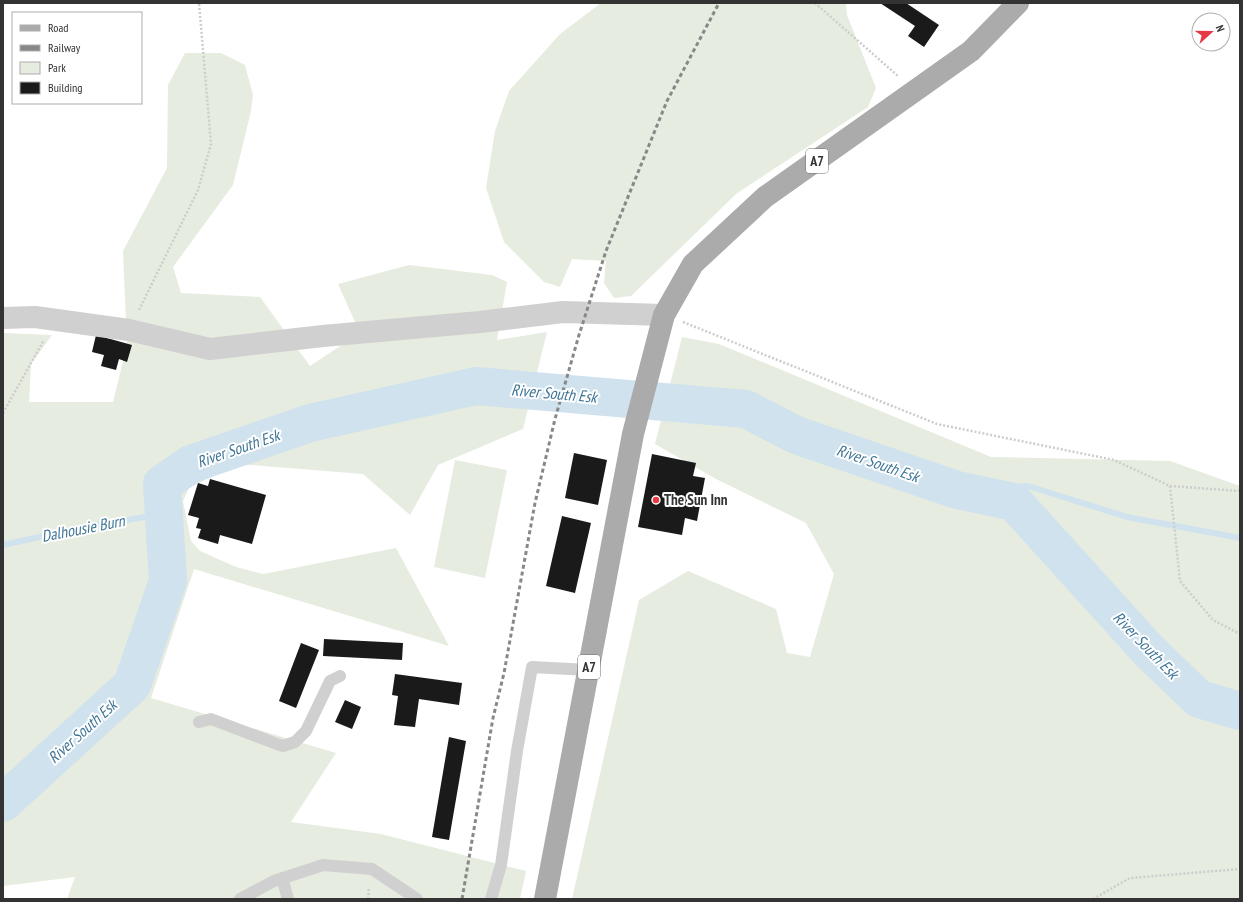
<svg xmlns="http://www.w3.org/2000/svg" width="1243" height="902" viewBox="0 0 1243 902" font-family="'PT Sans Narrow',sans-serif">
<rect width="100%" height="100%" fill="#fff"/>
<path fill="#e6ecdf" d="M601 3H846L847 15 876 88 868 107 736 194 631 296 614 298 604 283 606 261 572 259 560 287 544 282 504 242 486 188 495 131 509 91 560 34Z
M185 53H221L245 65 253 95 251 111 233 185 173 267 181 293 260 297 310 366 360 333 338 284 409 265 492 275 507 282 497 340 547 332 523 429 438 465 410 515 363 474 238 464 189 488 183 501 191 541 200 551 236 567 263 574 396 548 449 646 194 569 151 698 336 753 291 822 381 834 526 871 520 899H67L75 877 3 886V333L52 335 31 364 29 402H113L127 345 123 251 167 168 168 85Z
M682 337 719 344 991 457 1170 461 1240 486V899H572L639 600 688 571 776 609 787 653 810 657 834 574 806 523 716 479 655 444Z
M455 460 507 470 485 578 434 567Z"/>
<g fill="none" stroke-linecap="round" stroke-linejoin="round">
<path stroke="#cfe2ee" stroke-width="6" d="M957 490 1028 486 1127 517 1240 538
M3 545 89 526 164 514"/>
<path stroke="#cfe2ee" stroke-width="38" d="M3 803 132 685 168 581 162 484 191 464 310 423 476 386 746 409 796 435 957 490 1014 502 1149 651 1199 699 1240 711"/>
</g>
<path fill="#1a1a1a" d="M880 3H906L939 25 924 47 908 36 915 26Z
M96 335 132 345 127 362 119 359 116 370 101 366 104 355 92 352Z
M574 453 607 460 598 505 565 498Z
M652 454 696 463 693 476 705 478 697 521 685 518 682 535 638 527Z
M210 479 266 495 252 544 220 535 218 544 198 538 201 529 196 528 199 518 188 515 198 483 208 486Z
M562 516 591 523 575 593 546 586Z
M324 639 403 643 402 660 323 656Z
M301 643 319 650 296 708 279 701Z
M395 674 462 683 459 705 419 699 415 727 394 725 398 696 392 695Z
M345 700 361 707 352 729 335 722Z
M449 737 466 741 449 840 432 837Z"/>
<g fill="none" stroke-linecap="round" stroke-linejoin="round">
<path stroke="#cdcdcd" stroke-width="2.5" stroke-dasharray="2 2" stroke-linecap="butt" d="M815 3 898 76
M139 310 198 190 211 144 199 3
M683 322 937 424 1114 460 1170 486 1180 581 1213 620 1240 634
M3 413 44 340
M1170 486 1240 491
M368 899 369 887
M1093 899 1130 878 1240 869"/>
<path stroke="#d0d0d0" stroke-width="12" d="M199 722 211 719 277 744 283 746 295 742 306 731 330 681 340 676
M282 878 288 899
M240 899 274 881 323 865 372 869 417 899
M491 899 501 865 517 751 532 667 588 670"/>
<path stroke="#d0d0d0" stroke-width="22" d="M3 318 35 317 129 330 210 349 323 336 480 322 563 312 664 315"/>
<path stroke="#ababab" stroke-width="22" d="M545 899 633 434 664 315 693 264 765 197 971 51 1018 3"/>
<path stroke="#888" stroke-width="3" stroke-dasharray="4 3" stroke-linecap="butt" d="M462 899 493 718 504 673 535 503 555 419 579 335 606 251 667 101 719 3"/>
</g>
<circle fill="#e63946" stroke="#fff" stroke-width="1.5" cx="656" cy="500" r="4"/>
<g text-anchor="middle" stroke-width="4" stroke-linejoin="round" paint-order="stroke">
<g fill="#fff" stroke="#707070" stroke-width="1">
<rect x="806" y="149" width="22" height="24" rx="3"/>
<rect x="578" y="655" width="22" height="24" rx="3"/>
</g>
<g font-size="14" font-weight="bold" fill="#333">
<text x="817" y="166">A7</text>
<text x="589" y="672">A7</text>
</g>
<g font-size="15" font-weight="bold" fill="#333" stroke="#fff" text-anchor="start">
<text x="664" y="505">The Sun Inn</text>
</g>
<g font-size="16" font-style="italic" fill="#3f7597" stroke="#fff">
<text transform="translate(554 393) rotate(5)" y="6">River South Esk</text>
<text transform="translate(238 448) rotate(-19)" y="6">River South Esk</text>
<text transform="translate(878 463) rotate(19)" y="6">River South Esk</text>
<text transform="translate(83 528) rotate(-11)" y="6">Dalhousie Burn</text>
<text transform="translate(1146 645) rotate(46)" y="6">River South Esk</text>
<text transform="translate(82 731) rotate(-42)" y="6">River South Esk</text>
</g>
</g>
<rect width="1243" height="902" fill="none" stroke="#333333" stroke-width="8"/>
<rect x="12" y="12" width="130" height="92" fill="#ffffff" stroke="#adadad"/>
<rect x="20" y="25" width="20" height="6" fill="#ababab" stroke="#adadad"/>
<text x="48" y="32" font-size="12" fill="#333333">Road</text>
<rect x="20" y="45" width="20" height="6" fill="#888888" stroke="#adadad"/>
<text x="48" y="52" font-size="12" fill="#333333">Railway</text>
<rect x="20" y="62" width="20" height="12" fill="#e6ecdf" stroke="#adadad"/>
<text x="48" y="72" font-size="12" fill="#333333">Park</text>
<rect x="20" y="82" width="20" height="12" fill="#1a1a1a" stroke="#adadad"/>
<text x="48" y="92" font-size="12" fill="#333333">Building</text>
<g transform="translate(1211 32) rotate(69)"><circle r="19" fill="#ffffff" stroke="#adadad"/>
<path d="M0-3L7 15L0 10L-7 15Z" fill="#e63946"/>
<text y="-6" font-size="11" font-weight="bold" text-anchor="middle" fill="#333333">N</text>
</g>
</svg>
